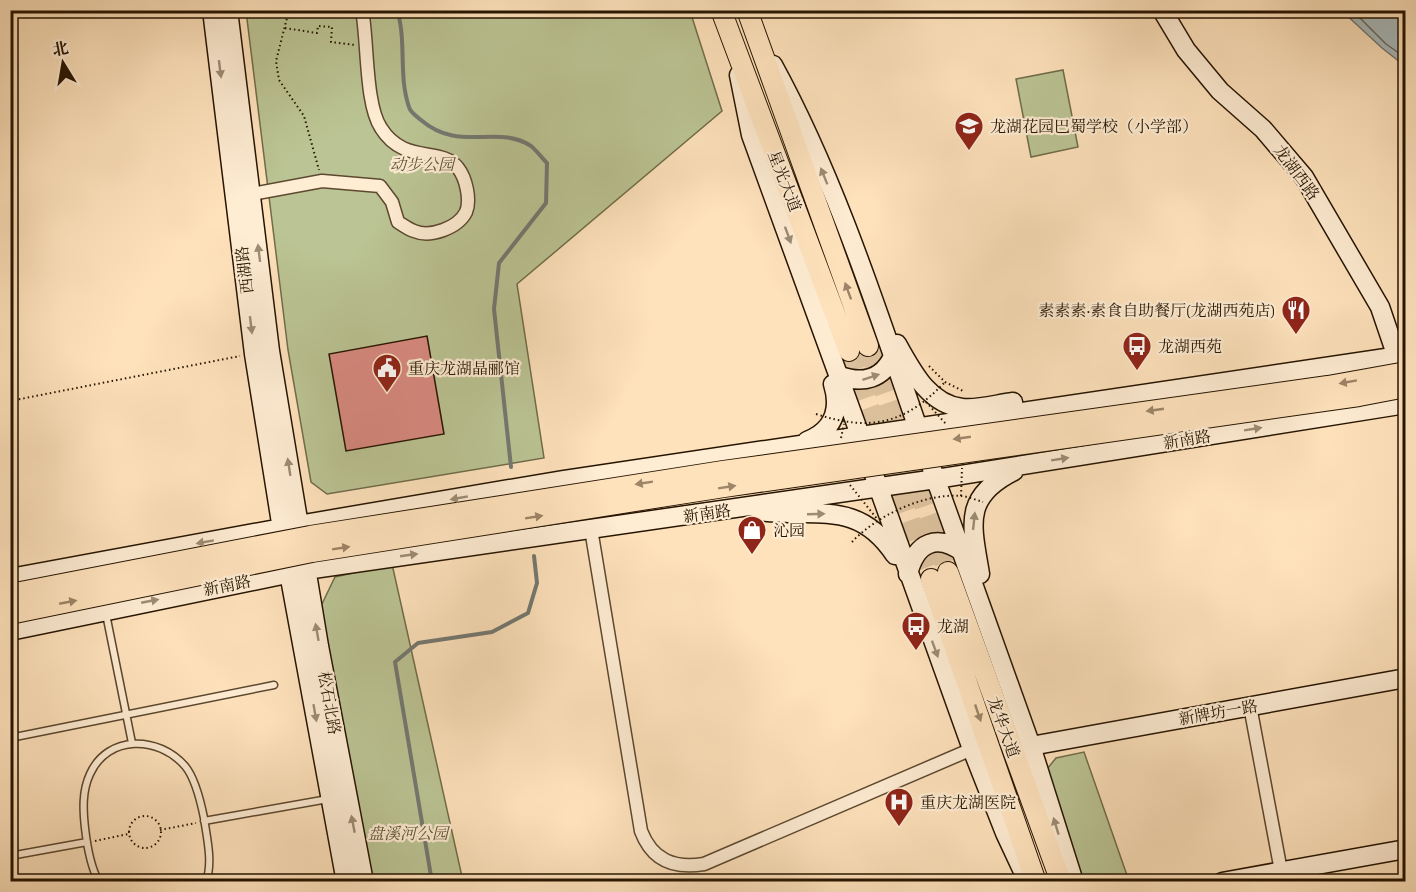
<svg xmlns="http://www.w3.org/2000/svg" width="1416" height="892" viewBox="0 0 1416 892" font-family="Alegreya,'Noto Serif SC',serif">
<rect width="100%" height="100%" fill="#fee2bc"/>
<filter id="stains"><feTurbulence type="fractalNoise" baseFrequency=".00333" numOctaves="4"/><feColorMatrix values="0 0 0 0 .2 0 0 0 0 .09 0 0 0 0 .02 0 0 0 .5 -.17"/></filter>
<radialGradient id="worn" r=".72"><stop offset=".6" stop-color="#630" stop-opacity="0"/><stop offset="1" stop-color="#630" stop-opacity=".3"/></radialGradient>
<path fill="#bbc494" stroke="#706c4a" stroke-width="1.5" d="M246 11H690L722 111 517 284 544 458 327 494 311 482 288 350Z
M1063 70 1078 147 1031 157 1016 79Z
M392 564 463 881H373L320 608 335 577Z
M1084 752 1129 881H1082L1047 769 1056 758Z"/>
<path fill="#a7babd" stroke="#737871" stroke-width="1.5" d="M1342 11H1405V66L1382 48Z"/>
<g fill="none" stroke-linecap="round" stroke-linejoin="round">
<path stroke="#66675e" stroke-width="1.5" d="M1352 10 1386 44 1406 58"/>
<path stroke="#737871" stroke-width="4" d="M397 10C407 41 398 75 409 107 410 112 416 116 421 120 459 153 498 124 531 146 536 150 542 158 547 163L546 203 499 263 494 309 511 467
M432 882 395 662 418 643 492 632 528 613 537 583 534 556"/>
</g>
<path fill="#d98a81" stroke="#261400" stroke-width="1.5" d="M427 336 444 434 346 451 329 354Z"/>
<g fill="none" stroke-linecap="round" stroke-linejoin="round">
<path stroke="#dec3a0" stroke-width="20" stroke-dasharray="20 10" stroke-linecap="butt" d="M868 346 948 572
M849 351 931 579"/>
<g stroke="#5c482f" stroke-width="9">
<path id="lane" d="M106 614 132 743
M10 738 274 685
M204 821 328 799
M10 856 87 842
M99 882C90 866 87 846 85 828 83 810 82 791 90 774 108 734 159 736 185 766 195 778 201 803 204 818 207 839 213 862 206 882"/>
</g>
<g stroke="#5c482f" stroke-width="15">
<path id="street" d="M246 195 322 181 380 186 392 202 398 222C403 225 408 229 414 231 430 238 458 228 466 212 471 200 466 178 458 168 441 146 404 165 381 128 365 104 368 41 362 10
M591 529 641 831C652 860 674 869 704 864L972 749
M1250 706 1281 871"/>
</g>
<g stroke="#261400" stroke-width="21">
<path id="secondary" d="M212 10 254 354 289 573 346 882
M228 10 270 351 319 646 364 882
M1162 10 1186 50 1220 91 1263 129 1304 177 1380 307 1397 357
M773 65C836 180 878 313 921 437
M739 75 751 135 864 446
M897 344C912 370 928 404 962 408 977 410 997 404 1013 402
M840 376C863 384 883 379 893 356
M807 441C833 431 841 410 833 384
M932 469 1031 746 1074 882
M874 475 972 749 1005 833 1028 882
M759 511C817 518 858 499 895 555
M908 574C916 542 937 533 964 553
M980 574C972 525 962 497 1014 471
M10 578 298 525 563 480 1406 355
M10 631 306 570 936 479 1406 404
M1031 746 1406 678
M1222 882 1406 849"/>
</g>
<g stroke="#261400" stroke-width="22">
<path id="primary" d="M721 10 849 351
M747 10 868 346
M948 572 1061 882
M931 579 1036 882"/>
</g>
<path stroke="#261400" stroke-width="2" stroke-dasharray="1.5 3" stroke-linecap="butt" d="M289 10 276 61 279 80 304 116 319 170
M285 28 317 33 318 26 332 27 331 42 355 45
M929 366 945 382 965 392
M10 401 240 356
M129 832a16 16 0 1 1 32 0a16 16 0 1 1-32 0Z
M160 830 196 823
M95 841 128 834"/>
<use href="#lane" stroke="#feecd3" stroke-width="6"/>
<use href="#street" stroke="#feecd3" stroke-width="12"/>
<use href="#secondary" stroke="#feecd3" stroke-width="18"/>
<use href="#primary" stroke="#fee2bc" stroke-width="20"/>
<g stroke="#261400" stroke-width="22" stroke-linecap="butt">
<path id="primary-bridge" d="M10 594 310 536 723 471 1328 386 1406 372
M10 614 312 552 724 487 1359 396 1406 387"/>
</g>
<path stroke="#261400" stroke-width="2" stroke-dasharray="1.5 3" stroke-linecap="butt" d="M926 402 946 424
M816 414C871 432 905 424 945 382
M841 438 844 424
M850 485 878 520
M961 496 962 468
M852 542C876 516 924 493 960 496 967 496 976 500 983 502"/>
<use href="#primary-bridge" stroke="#fee2bc" stroke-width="20"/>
</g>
<defs><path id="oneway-solid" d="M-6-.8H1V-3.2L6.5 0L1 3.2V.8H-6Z" transform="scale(1.5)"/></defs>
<g fill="#9d8b74">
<use href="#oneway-solid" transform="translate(220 69) rotate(83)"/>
<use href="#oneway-solid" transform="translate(824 176) rotate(-112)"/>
<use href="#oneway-solid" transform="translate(788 235) rotate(70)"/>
<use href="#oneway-solid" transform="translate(259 253) rotate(-97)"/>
<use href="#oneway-solid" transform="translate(251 325) rotate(83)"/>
<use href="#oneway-solid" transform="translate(871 377) rotate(-18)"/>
<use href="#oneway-solid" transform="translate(1253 429) rotate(-9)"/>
<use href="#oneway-solid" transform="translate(1060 459) rotate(-9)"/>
<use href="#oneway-solid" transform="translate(289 467) rotate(-99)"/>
<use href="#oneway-solid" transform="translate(459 498) rotate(170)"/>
<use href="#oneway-solid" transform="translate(816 514) rotate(-2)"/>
<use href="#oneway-solid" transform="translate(974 521) rotate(-84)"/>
<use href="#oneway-solid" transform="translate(205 542) rotate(170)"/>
<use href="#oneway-solid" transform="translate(409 555) rotate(-8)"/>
<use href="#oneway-solid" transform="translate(150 601) rotate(-11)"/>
<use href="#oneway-solid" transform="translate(317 632) rotate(-100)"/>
<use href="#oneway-solid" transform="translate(935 649) rotate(70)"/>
<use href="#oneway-solid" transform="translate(315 713) rotate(80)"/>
<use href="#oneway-solid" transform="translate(353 824) rotate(-101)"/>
<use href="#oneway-solid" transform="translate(1056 826) rotate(-107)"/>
</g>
<g fill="#9d8567">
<use href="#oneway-solid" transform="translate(848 291) rotate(-110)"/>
<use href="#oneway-solid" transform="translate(1348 382) rotate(170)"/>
<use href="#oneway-solid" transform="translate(1155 410) rotate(172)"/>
<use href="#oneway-solid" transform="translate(962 438) rotate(172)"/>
<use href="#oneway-solid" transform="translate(644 483) rotate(171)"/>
<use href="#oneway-solid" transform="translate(727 487) rotate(-9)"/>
<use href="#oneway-solid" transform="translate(534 517) rotate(-9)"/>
<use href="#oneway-solid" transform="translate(341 548) rotate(-9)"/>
<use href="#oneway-solid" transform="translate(68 602) rotate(-11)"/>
<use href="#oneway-solid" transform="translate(978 713) rotate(71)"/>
</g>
<defs>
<g id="school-pin" transform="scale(1.5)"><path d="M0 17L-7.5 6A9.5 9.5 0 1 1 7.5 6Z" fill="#8f2418" stroke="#feecd3"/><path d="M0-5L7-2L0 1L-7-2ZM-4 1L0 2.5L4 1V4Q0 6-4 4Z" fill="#fff"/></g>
<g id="restaurant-pin" transform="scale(1.5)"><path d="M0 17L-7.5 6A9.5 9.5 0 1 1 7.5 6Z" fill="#8f2418" stroke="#feecd3"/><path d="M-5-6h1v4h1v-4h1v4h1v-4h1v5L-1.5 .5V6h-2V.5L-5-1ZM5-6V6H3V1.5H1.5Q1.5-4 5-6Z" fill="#fff"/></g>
<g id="bus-pin" transform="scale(1.5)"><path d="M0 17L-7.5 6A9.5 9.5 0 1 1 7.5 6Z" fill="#8f2418" stroke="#feecd3"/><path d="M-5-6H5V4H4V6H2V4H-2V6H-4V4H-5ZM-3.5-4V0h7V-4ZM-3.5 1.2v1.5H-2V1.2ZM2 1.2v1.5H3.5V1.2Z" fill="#fff"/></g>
<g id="civic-pin" transform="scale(1.5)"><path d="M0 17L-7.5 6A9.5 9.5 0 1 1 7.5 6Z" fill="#8f2418" stroke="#feecd3"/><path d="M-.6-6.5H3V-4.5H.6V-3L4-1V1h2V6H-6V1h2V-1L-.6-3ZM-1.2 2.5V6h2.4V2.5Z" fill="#fff"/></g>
<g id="shop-pin" transform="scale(1.5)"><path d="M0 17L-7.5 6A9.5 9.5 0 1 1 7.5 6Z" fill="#8f2418" stroke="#feecd3"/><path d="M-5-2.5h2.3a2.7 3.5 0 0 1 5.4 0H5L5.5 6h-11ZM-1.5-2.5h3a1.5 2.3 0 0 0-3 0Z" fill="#fff"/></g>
<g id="hospital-pin" transform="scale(1.5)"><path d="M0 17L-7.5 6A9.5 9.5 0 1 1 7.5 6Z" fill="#8f2418" stroke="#feecd3"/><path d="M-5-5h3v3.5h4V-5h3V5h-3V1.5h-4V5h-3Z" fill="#fff"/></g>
</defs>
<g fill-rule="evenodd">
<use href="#school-pin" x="969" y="126"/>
<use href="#restaurant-pin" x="1296" y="310"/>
<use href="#bus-pin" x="1137" y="346"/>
<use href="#civic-pin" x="387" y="368"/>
<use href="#shop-pin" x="752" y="530"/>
<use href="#bus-pin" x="916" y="626"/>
<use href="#hospital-pin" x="899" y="802"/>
</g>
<g text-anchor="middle" stroke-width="4.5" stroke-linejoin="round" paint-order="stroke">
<g font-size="16" fill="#261400" stroke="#feecd3" text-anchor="start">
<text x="990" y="132">龙湖花园巴蜀学校（小学部）</text>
<text x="1275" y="316" text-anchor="end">素素素·素食自助餐厅(龙湖西苑店)</text>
<text x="1158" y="352">龙湖西苑</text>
<text x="408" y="374">重庆龙湖晶郦馆</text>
<text x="773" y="536">沁园</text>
<text x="937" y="632">龙湖</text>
<text x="920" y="808">重庆龙湖医院</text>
</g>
<g font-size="16" font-style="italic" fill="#5a5234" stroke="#feecd3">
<text x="422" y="170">动步公园</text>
<text x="408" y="839">盘溪河公园</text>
</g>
<g font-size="16" fill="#261400" stroke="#feecd3">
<text transform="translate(1297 172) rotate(53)" y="6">龙湖西路</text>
<text transform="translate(785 181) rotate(69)" y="6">星光大道</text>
<text transform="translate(244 270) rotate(-97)" y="6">西湖路</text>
<text transform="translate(1187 439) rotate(-9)" y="6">新南路</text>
<text transform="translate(707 513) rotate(-8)" y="6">新南路</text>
<text transform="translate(227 585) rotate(-11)" y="6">新南路</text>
<text transform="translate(330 703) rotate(80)" y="6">松石北路</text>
<text transform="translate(1218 712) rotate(-10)" y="6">新牌坊一路</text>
<text transform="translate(1004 727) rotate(70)" y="6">龙华大道</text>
</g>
</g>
<rect width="1416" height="892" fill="none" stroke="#fee2bc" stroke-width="36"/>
<rect x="12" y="12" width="1392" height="868" fill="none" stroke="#261400" stroke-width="3"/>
<rect x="18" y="18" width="1380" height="856" fill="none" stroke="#261400" stroke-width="1.5"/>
<g transform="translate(63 63) rotate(349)" stroke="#feecd3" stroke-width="4.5" paint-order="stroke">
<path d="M0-4.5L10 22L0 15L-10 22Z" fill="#261400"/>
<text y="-9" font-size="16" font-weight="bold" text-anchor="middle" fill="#261400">北</text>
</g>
<rect width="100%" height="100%" filter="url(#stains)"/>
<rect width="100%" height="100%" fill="url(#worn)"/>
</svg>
